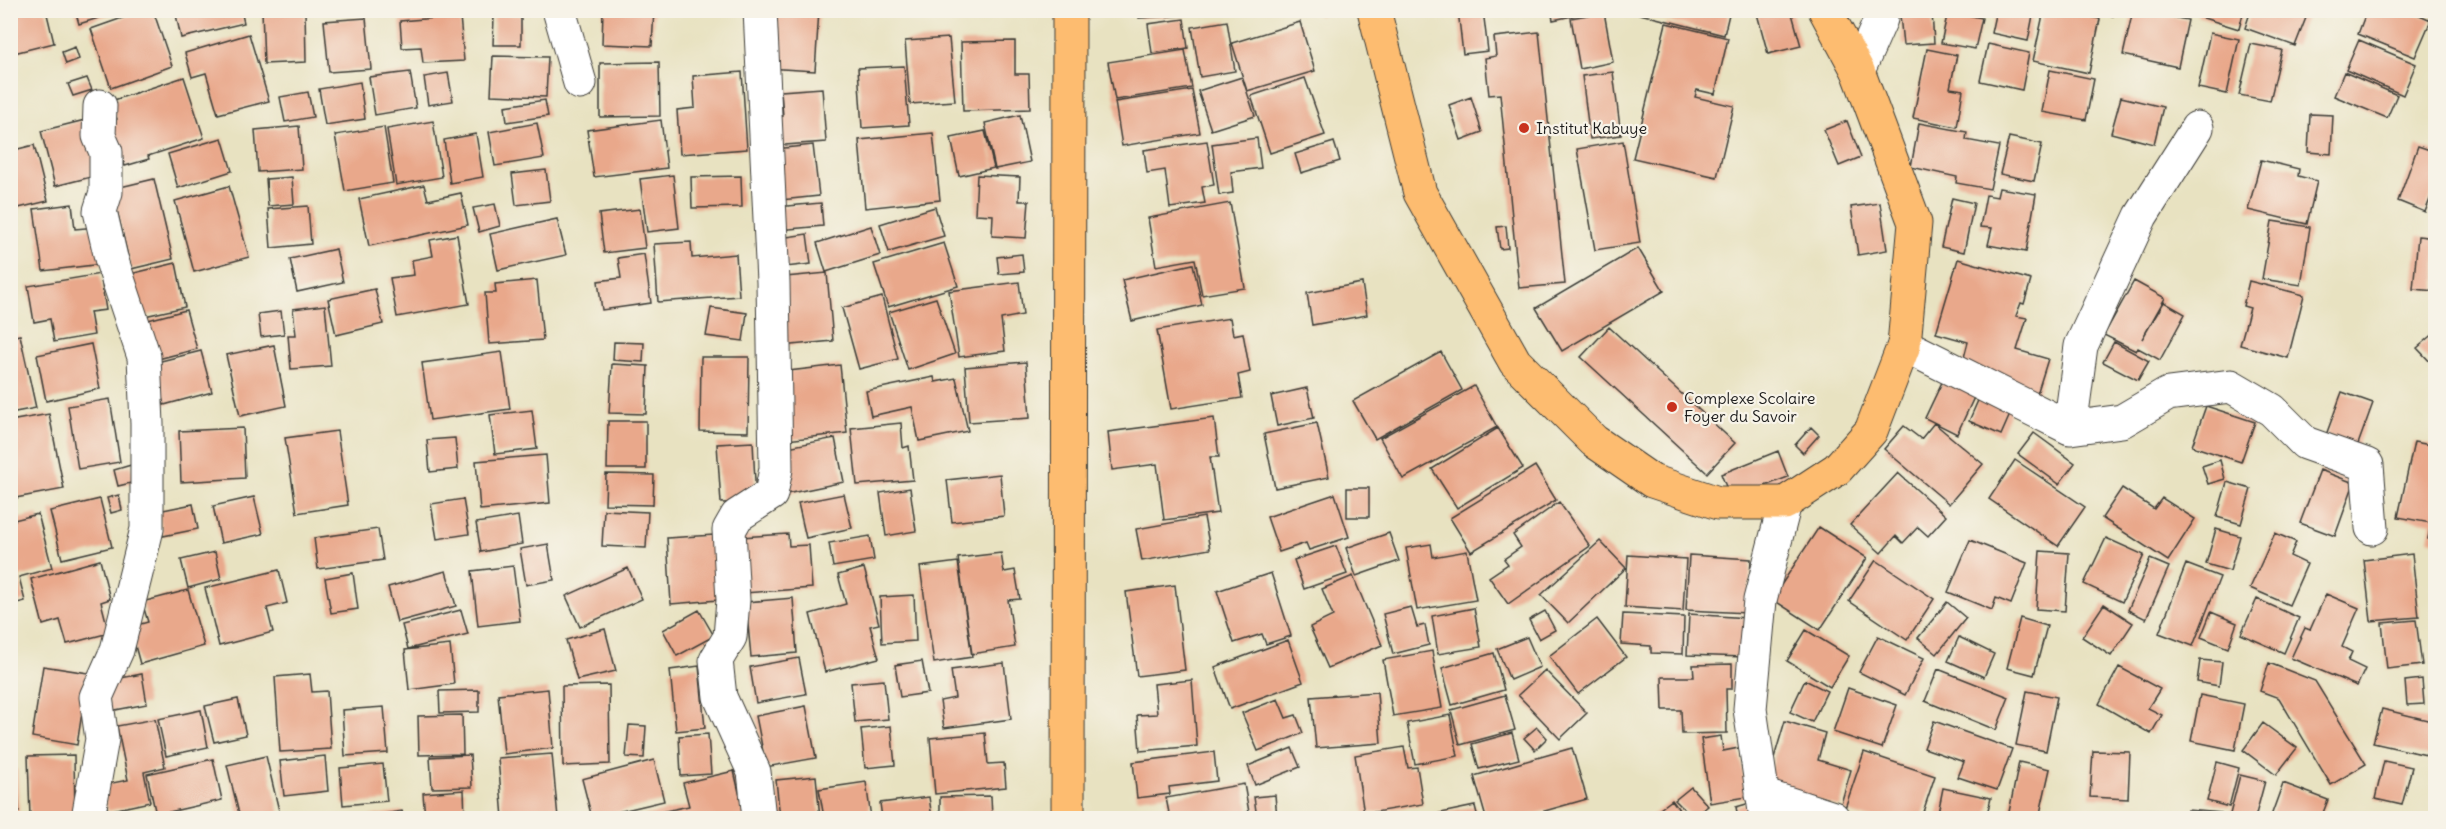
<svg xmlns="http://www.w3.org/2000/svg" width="2446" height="829" viewBox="0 0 2446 829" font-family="Delius,sans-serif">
<rect width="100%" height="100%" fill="#f7f3e8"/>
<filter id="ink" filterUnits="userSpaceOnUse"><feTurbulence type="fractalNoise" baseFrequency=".0167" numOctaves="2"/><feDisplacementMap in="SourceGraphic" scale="12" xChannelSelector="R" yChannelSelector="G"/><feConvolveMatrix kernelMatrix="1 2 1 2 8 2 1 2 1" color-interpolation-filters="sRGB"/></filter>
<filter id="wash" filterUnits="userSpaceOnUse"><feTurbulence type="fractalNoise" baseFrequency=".008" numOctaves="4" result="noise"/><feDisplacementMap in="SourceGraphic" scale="24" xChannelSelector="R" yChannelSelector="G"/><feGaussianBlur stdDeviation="1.35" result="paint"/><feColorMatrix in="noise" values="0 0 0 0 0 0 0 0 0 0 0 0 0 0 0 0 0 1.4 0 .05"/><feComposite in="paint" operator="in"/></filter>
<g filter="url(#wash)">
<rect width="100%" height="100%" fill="#e8e2c1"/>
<g id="blocks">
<path fill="#e9a88b" d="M10 10H46L54 43 10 54Z
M75 10H121V11L79 24Z
M145 10H153L172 66 111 88 91 29Z
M175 10H241L244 23 181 38Z
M262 10H305L306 62 264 64Z
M603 10H654L652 46 602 44Z
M769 10H819L815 71 766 68Z
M1139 10H1189V15L1139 18Z
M1316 10H1337V11L1318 16Z
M1458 10H1483L1488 51 1463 54Z
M1551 10H1591V12L1553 20Z
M1624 10H1730L1724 35Z
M1756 10H1791L1801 46 1768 54Z
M1996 10H2034L2028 41 1991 33Z
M2044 10H2059L2100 19 2089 73 2033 61Z
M2092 10H2114L2113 16Z
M2133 10 2188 20 2178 67 2123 55Z
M2199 10H2244L2239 29 2197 16Z
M2251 10H2309L2295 46 2245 28Z
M2367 10H2386L2393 14 2395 10H2408L2431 20 2415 57 2358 34Z
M1948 11 1982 18 1975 49 1941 43Z
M1604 12 1613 62 1580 69 1571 18Z
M1932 12 1934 43 1903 45 1900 15Z
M494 15H521V45H493Z
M460 16 464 61 423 63 421 47 402 48 400 21Z
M366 18 371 69 329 72 324 21Z
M1184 19 1188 48 1152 53 1148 24Z
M1227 21 1235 71 1200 77 1192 27Z
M1300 22 1315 71 1247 91 1232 43Z
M1666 23 1728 38 1715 94 1697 90 1695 97 1734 106 1717 177 1633 158Z
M1539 32 1565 284 1519 288 1500 94 1489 95 1485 58 1496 56 1494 37Z
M2210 33 2239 39 2227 94 2198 88Z
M249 34 269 101 218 114 206 73 192 77 185 53Z
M949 38 955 101 910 104 905 41Z
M2359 40 2416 64 2403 95 2346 70Z
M1015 41V74H1029L1030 109 963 111 961 42Z
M1988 44 2029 53 2022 90 1980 81Z
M2251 44 2282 50 2270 101 2239 95Z
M75 47 79 59 66 64 62 52Z
M1927 49 1957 55 1950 88 1963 90 1957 127 1913 118Z
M1185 50 1192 88 1115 100 1108 62Z
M493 56 548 57 546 97 491 95Z
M659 62 660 116 600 117V63Z
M904 66 909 125 862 128 858 68Z
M2050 70 2094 79 2086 120 2042 112Z
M410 72 416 108 375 115 369 77Z
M742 72 747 149 680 154 677 110 695 108 693 76Z
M1613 72 1621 135 1590 139 1582 76Z
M2344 72 2397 95 2387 118 2334 96Z
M448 73 453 101 428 105 424 77Z
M184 77 204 138 148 156 149 159 125 166 110 122 117 119 111 101Z
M1242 77 1255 116 1211 130 1198 91Z
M87 78 92 90 73 96 68 84Z
M1305 78 1325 135 1270 153 1251 96Z
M360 82 365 119 325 125 319 89Z
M822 88 826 142 771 146 769 118 783 116 781 91Z
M1192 90 1200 133 1122 146 1115 102Z
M308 92 313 117 285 122 280 97Z
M1471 97 1482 132 1461 140 1449 105Z
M2121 97 2163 107 2154 144 2111 133Z
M545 100 548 116 507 122 505 106Z
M2310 114 2333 115 2331 154 2308 152Z
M1020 115 1030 162 995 169 985 123Z
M85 120 99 175 55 186 41 131Z
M661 120 667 168 594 177 587 130Z
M433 121 442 177 396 185 387 129Z
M1847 121 1861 157 1839 166 1824 130Z
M537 123 544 158 495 166 489 132Z
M1919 123 1967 132 1966 140 1999 146 1990 189 1956 183 1957 177 1911 167Z
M299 126 302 169 258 172 255 130Z
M384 127 393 183 345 191 335 135Z
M985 131 994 168 959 176 951 138Z
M933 133 940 200 865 208 859 140Z
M476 134 483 177 450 183 444 140Z
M2009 137 2042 144 2034 181 2000 174Z
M222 138 232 171 178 188 168 154Z
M1257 138 1261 168 1231 172 1233 193 1219 195 1212 144Z
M1207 141 1214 185 1202 187 1205 203 1170 208 1165 170 1147 173 1144 150Z
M1623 141 1640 243 1595 250 1577 149Z
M1334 142 1340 161 1301 173 1295 154Z
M34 145 48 201 10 210V151Z
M813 145 819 196 781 200 775 149Z
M2418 146 2436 152V184L2425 212 2398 201Z
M2261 160 2299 169 2298 176 2317 181 2307 224 2248 210Z
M546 170 550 201 516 205 512 174Z
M673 175 679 228 647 232 640 179Z
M977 175 1020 177 1019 201H1029L1026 238 992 236 993 215 975 214Z
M741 176 742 207 692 208 691 177Z
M292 177 294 204 268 206 266 179Z
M154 179 173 259 131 269 112 189Z
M424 185 428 200 461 193 468 225 369 246 359 199Z
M229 186 249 257 194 272 175 201Z
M1999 188 2036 194 2026 252 1988 245 1992 228 1980 227 1986 195 1997 197Z
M1952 198 1974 203 1964 252 1941 247Z
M821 203 823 226 778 230 776 207Z
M1230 203 1245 288 1202 295 1195 259 1156 266 1148 218Z
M1880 203 1887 250 1858 255 1851 207Z
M72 204 75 229 97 227 102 264 43 271 34 209Z
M495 204 500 226 479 232 473 208Z
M308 206 311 244 271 248 268 209Z
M935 207 944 236 889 252 880 224Z
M640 209 645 248 604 253 599 214Z
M557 219 566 255 498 270 490 234Z
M2272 221 2310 227 2301 285 2262 279Z
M871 226 880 255 826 272 817 243Z
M1506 226 1508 248 1500 249 1497 227Z
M807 234 811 264 777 268 773 239Z
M457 235 469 304 397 317 390 278 414 275 412 260 433 256 430 240Z
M2418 236 2436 238V291L2413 289Z
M691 242 692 258 736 254 739 296 658 302 654 244Z
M944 243 958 286 888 307 874 264Z
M1638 248 1664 291 1562 351 1536 308Z
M336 249 343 282 297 292 290 259Z
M644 254 651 303 602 310 598 281 621 278 618 258Z
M1022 254 1024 272 999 274 997 257Z
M1958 259 2031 280 2024 304 2021 303 2016 316 2027 318 2017 350 2048 359 2037 394 1960 373 1968 342 1936 333Z
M176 263 185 307 140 317 130 274Z
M1193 264 1202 305 1132 321 1122 280Z
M827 273 833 341 781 346 775 278Z
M100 274 106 310 90 312 94 335 54 342 50 319 34 322 28 286Z
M537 280 543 340 489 344 485 293H496L495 284Z
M2134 281 2165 298 2142 339 2164 302 2185 314 2160 360 2138 348 2136 351 2104 335Z
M2249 281 2304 295 2288 358 2240 345 2250 308 2243 306Z
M1019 282 1023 315 1001 319 1005 351 959 357 949 291Z
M1362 283 1367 315 1312 325 1307 293Z
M375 289 383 324 336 335 328 299Z
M882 297 898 359 859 369 842 308Z
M936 298 955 354 908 370 889 312Z
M325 305 331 366 291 369 288 335H296L293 309Z
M711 308 747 313 743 341 706 336Z
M186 310 197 349 158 359 148 320Z
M281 311 284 334 261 337 258 314Z
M1230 318 1233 335 1243 333 1250 372 1238 375 1242 398 1171 409 1157 330Z
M1609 327 1735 443 1707 473 1581 357Z
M2436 332V368L2417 348Z
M20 335 36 408 10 413V337Z
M614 342 644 343 643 362 613 360Z
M2114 342 2149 361 2138 380 2103 362Z
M91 344 100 389 46 401 37 355Z
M274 345 286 406 240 416 226 355Z
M201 351 212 392 164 405 153 363Z
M502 352 510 409 430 420 422 363Z
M1441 352 1462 390 1375 439 1353 401Z
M701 357H749L748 432 700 431Z
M1026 362 1030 418 969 422 965 367Z
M612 364 648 366 646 414 609 413Z
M840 365 847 433 787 440 780 372Z
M934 377 935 382 956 378 968 431 919 441 912 407 871 416 866 391Z
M1944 378 1976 393 1957 434 1925 418Z
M1474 386 1497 427 1403 479 1380 438Z
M1307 388 1314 418 1277 426 1271 396Z
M2342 392 2373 403 2357 447 2326 435Z
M1980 396 2012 410 2001 435 1969 421Z
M110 399 120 462 78 469 68 406Z
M2206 406 2255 422 2241 462 2192 446Z
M532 410 537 449 495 454 490 415Z
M49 414 64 489 10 499V421Z
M1214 418 1219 457H1210L1218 513 1164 520 1157 464 1112 470 1108 432Z
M608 421H646V469H607Z
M901 423 903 448 909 446 913 480 857 485 851 428Z
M1317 423 1329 477 1275 488 1264 434Z
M1934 423 1983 464 1949 504 1884 449 1904 426 1921 439Z
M1811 427 1819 435 1803 453 1795 445Z
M243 428 245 478 181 482 179 431Z
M1498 428 1523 468 1457 508 1432 469Z
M337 431 348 505 297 513 285 438Z
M2034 433 2075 463 2059 484 2018 454Z
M455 438 458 469 430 472 427 440Z
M835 438 844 482 786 494 777 449Z
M753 442 756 502 721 503 717 444Z
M2414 442 2436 446V541L2428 539 2431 523 2398 517Z
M1778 451 1788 477 1731 499 1721 474Z
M546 455 550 503 480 510 476 461Z
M2015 460 2085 507 2058 546 1989 499Z
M2220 460 2225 479 2208 484 2202 466Z
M131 465 135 482 118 486 114 470Z
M1535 466 1556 500 1471 552 1450 518Z
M2320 470 2354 483 2335 536 2300 523Z
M1898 473 1946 516 1928 536 1918 527 1903 543 1896 536 1881 553 1850 525Z
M606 474 654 475 653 505 605 504Z
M1000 474 1004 516 952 522 947 480Z
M2227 482 2251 489 2241 524 2217 517Z
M910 488 916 531 886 536 880 493Z
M1347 488H1369V517H1347Z
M2122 488 2154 509 2162 498 2195 519 2168 561 2102 518Z
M844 494 852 528 806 538 798 503Z
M1335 494 1349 537 1309 550 1306 543 1279 552 1267 517Z
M119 495 122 510 111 513 107 498Z
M254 497 263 534 221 543 213 506Z
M100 499 112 547 62 559 50 511Z
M463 499 469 534 437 539 431 504Z
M1559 502 1590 546 1508 604 1489 577 1508 564 1504 559 1521 547 1513 535Z
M193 504 198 529 163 536 158 511Z
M604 510 648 512 646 548 602 546Z
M38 514 52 568 19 577 25 601 10 605V521Z
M518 516 522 544 481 552 476 523Z
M1204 517 1210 549 1142 561 1136 529Z
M1819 527 1867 558 1820 630 1772 599Z
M378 529 383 560 318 569 314 538Z
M2216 529 2240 536 2230 571 2206 564Z
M1389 533 1399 561 1356 576 1346 548Z
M2275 533 2296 542 2290 556 2307 564 2289 605 2250 588Z
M788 534 789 546 809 545 812 588 744 593 741 537Z
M714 535 718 600 671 604 667 538Z
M870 536 874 560 833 567 829 543Z
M2106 538 2144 555 2122 602 2084 584Z
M1970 540 2027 563 2011 604 1996 598 1992 610 1948 592Z
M1600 541 1626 568 1568 623 1541 595Z
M548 544 554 580 526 585 520 549Z
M1431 544 1433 557 1467 551 1476 600 1417 610 1406 548Z
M1336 546 1347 574 1304 589 1294 560Z
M2040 551 2069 553 2065 611 2036 609Z
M215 552 221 579 188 588 181 560Z
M1001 553 1004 572 1015 570 1020 599 1008 600 1015 647 972 654 958 558Z
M2412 554 2419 617 2371 621 2364 560Z
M1628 555 1686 559 1683 611 1625 607Z
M1689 555 1751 559 1748 613 1686 610Z
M2150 559 2169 567 2146 619 2128 610Z
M100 560 110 599 101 602 109 633 67 644 60 620 43 625 31 579Z
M1876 560 1934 599 1907 640 1849 601Z
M958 562 972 657 934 663 920 567Z
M2186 564 2220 577 2193 646 2159 633Z
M513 566 520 621 478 626 472 571Z
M628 568 642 599 580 627 566 596Z
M864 568 879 624 870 626 879 658 825 672 810 614 846 604 838 575Z
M279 570 287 603 267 608 273 632 219 646 205 588Z
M446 571 456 606 397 622 388 587Z
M353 573 358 609 331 613 325 578Z
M1271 573 1291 636 1266 644 1262 634 1234 643 1217 591Z
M1353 576 1382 645 1328 668 1310 627 1333 616 1322 589Z
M1175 585 1185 670 1137 676 1126 592Z
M188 590 204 646 140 664 130 627 148 622 142 602Z
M2326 594 2359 608 2342 647 2352 652 2348 661 2365 669 2357 686 2291 658 2305 628 2310 630Z
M914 595 916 641 882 643 880 597Z
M793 598 797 653 751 657 746 602Z
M2257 599 2299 618 2284 653 2241 634Z
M1947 602 1966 618 1937 654 1918 638Z
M2104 604 2133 623 2111 656 2082 637Z
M1411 607 1417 627 1425 625 1429 645 1393 654 1383 614Z
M1474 608 1481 647 1438 654 1432 616Z
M461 610 468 634 408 649 402 625Z
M699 610 714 636 677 656 663 630Z
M1545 611 1555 630 1539 639 1529 620Z
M2211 612 2237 623 2228 648 2201 637Z
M1623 614 1684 617 1683 654 1651 653V646L1621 644Z
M1689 614 1747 618 1744 657 1687 655Z
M2020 618 2047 626 2034 675 2007 668Z
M1597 619 1626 657 1578 694 1549 656Z
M2416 620 2422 665 2387 669 2382 623Z
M605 629 616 671 577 680 566 640Z
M1806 630 1849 656 1830 687 1787 661Z
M1878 636 1924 658 1905 695 1859 672Z
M1527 637 1540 667 1510 680 1497 649Z
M1959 637 1994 654 1984 677 1948 661Z
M1288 640 1303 682 1230 709 1215 667Z
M450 645 454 684 409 690 405 650Z
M1432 651 1442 708 1393 716 1383 660Z
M1494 653 1504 690 1452 705 1442 668Z
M799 658 806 694 756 703 750 667Z
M2200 660 2222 662 2219 686 2197 682Z
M922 661 928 693 900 697 895 665Z
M1004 663 1011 719 944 728 940 701 955 698 951 670Z
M2269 663 2315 681 2366 764 2331 785 2279 698 2260 691Z
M1732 664V689H1726L1727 733 1682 734 1681 710H1663L1662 677H1694L1693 665Z
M43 666 88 673 77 745 32 737Z
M699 666 705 728 676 731 670 670Z
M2119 667 2160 689 2148 708 2162 715 2151 734 2099 704Z
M1938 669 2009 697 1996 730 1925 701Z
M1545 670 1587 713 1560 739 1518 695Z
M142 674 147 704 110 711 105 681Z
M310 674 312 692 327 691 331 749 280 752 275 677Z
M2422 679 2424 704 2407 705 2405 681Z
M884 680 888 719 855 722 851 683Z
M1192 680 1197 746 1140 751 1137 715 1157 714 1154 684Z
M1805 680 1827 691 1812 722 1790 712Z
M609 685 610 764 563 766 562 686Z
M1848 688 1897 705 1882 748 1833 732Z
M548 689 553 748 504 754 498 694Z
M479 690V712L440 713 439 691Z
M2027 691 2057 697 2046 751 2016 745Z
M1377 692 1381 743 1316 748 1311 697Z
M1505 695 1515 730 1460 745 1451 710Z
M2200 695 2244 704 2235 750 2191 741Z
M238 699 246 735 214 742 205 706Z
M1278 699 1286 718 1296 715 1303 733 1258 751 1242 713Z
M806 706 816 758 766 767 756 716Z
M384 707 388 753 345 756 342 710Z
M2382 709 2436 722V737L2431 756 2373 743Z
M201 710 208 747 166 756 158 719Z
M462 715 463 754 419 755 418 716Z
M1450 715 1458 756 1415 764 1407 723Z
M155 719 165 767 144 772 150 802 108 811 102 785 128 780 117 726Z
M1785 721 1825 733 1818 760 1851 770 1840 807 1766 785Z
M1934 721 2012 749 1997 790 1958 777 1964 762 1924 748Z
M2263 723 2297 748 2276 775 2243 750Z
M629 725 646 726 644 758 626 757Z
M891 726 895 765 865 768 861 729Z
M1537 727 1547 738 1535 750 1524 738Z
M985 733 988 764 1004 763 1006 787 935 794 930 738Z
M1512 733 1519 759 1479 769 1472 744Z
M708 734 711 774 681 776 679 736Z
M1721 736 1723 751 1739 748 1747 797 1710 803 1701 739Z
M1404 747 1408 768 1417 767 1423 804 1364 814 1355 755Z
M1292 748 1300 767 1255 785 1248 766Z
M1572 748 1587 799 1520 818H1486L1474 776Z
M2093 751 2130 752 2128 799 2090 797Z
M1214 752 1217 781 1169 787 1170 794 1137 798 1133 762Z
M1864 752 1935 776 1921 818H1868L1844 811Z
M552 754 558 818H503L498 758Z
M74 755 75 818H30L28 756Z
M470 755 472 787 432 788 430 757Z
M266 756 280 815 265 818H240L227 765Z
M325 756 328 791 284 796 280 761Z
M213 759 222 800 156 815 147 774Z
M654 760 664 801 592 818 582 779Z
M2384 761 2412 767 2402 805 2375 799Z
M2019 762 2050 769 2039 818 2008 817Z
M2217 762 2239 768 2229 807 2207 801Z
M383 764 387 801 343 805 340 768Z
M10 769H17L19 812 10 813Z
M734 771 745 818H643L642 816 689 806 683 783Z
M2240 775 2265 781 2255 818H2229Z
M816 776 820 818H780L776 780Z
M866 782 871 818H824L819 789Z
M2283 783 2328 800 2321 818H2279L2271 816Z
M1244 784 1249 812 1232 815 1233 818H1170L1166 798Z
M1691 787 1708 806 1693 818 1675 800Z
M1943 788 1991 798 1986 818H1937Z
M464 790 465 818H425L423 793Z
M1275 795 1277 818H1257L1254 797Z
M991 796 992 818H940V797Z
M929 797 932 818H882L880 803Z
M1672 800 1685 818H1648Z
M1750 803 1754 818H1738L1736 807Z
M1475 806 1478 818H1437L1436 814Z
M2187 810 2221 813 2220 818H2186Z
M402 811 404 818H365V817Z"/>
</g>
</g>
<g filter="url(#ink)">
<use href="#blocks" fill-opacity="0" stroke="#3b3a35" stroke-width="1.5"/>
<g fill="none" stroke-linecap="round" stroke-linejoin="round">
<g stroke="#3b3a35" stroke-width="35">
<path id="minor" d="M559 10 580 83
M1858 71 1881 19V10
M1904 345 2070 428 2122 421 2168 394 2231 386 2272 410 2305 443 2367 465 2372 528
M2070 428 2081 346 2141 216 2197 128
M1762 795 1833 818
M88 818 102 739 96 697 117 650 147 529V424L144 357 111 258 100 211 106 192V152L99 136 100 106
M759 818 754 772 720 697 716 660 730 637 733 600 729 530 737 516 771 494 776 469 773 282 760 10
M1766 818 1750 709 1760 600 1785 503"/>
</g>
<g stroke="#3b3a35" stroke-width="35">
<path id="highway" d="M1374 10 1420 193 1515 362 1594 441 1652 481 1718 503H1785L1837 469 1871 431 1904 345 1915 223 1858 71 1825 10
M1068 818 1069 10"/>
</g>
<use href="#minor" stroke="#fff" stroke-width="33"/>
<use href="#highway" stroke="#fdbc6f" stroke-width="33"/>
</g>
</g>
<g fill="#c8321e" stroke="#f7f3e8" stroke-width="2">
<circle cx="1524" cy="128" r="6"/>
<circle cx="1672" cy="407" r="6"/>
</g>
<g text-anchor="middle" stroke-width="4.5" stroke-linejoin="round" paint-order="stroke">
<g font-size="16" fill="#1c1c1c" stroke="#f7f3e8" text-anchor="start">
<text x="1536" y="134">Institut Kabuye</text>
<text x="1684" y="404">Complexe Scolaire<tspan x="1684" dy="18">Foyer du Savoir</tspan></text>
</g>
</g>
<rect width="2446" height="829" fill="none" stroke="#f7f3e8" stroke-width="36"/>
</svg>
